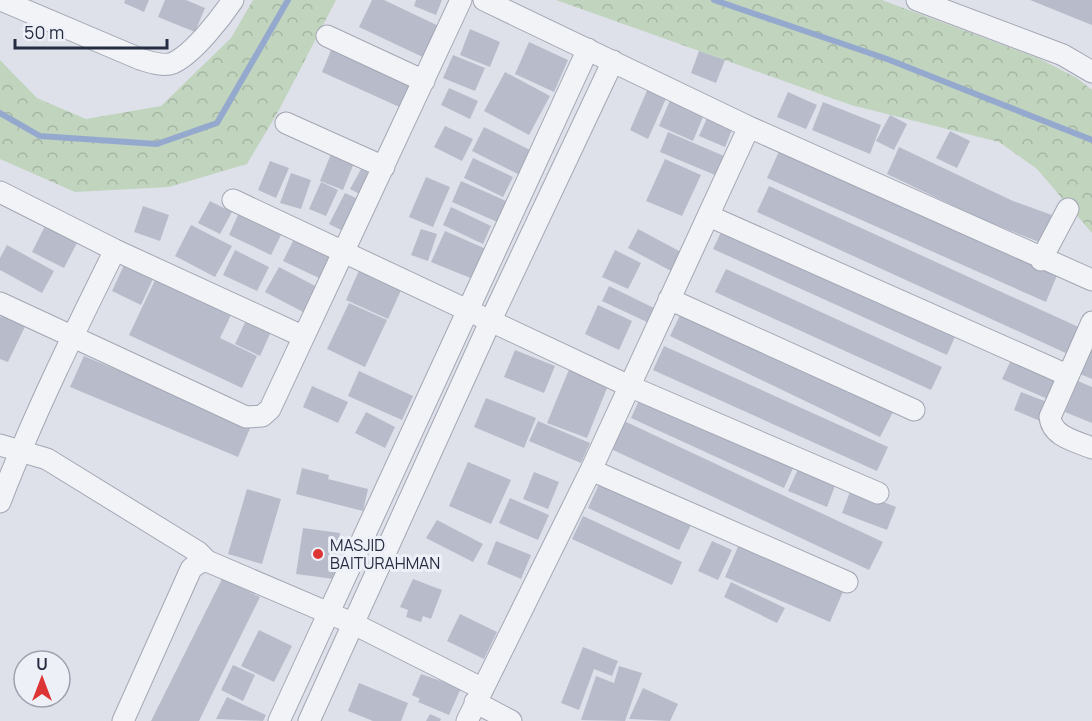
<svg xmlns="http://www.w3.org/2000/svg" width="1092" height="721" viewBox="0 0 1092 721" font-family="Manrope,sans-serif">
<defs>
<pattern id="forest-crowns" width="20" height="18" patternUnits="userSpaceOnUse" patternTransform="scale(1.5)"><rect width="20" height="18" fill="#c1d4be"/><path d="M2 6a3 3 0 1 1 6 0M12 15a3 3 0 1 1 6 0" fill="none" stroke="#a6b6a4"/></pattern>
</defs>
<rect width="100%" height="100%" fill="#dee1ea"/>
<path fill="url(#forest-crowns)" d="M253 0H336L279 110 247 164 169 187 75 192 0 159V60L37 98 86 119 161 106 231 38Z
M556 0H882L1038 58 1077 78 1092 90V233L1037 169 999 142 851 105Z"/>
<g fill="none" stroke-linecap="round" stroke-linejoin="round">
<path stroke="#95a9ce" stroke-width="6" d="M714 0 887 59 1092 140
M0 113 40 136 157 144 217 123 288 0"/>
</g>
<path fill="#b8bcca" d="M125 0H149L144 12 124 3Z
M165 0H186L205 8 195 32 158 17Z
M372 0H384L445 29 429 60 359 27Z
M416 0H442L436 15 414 6Z
M1030 0H1092V25L1082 21Z
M470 29 500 42 490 67 460 55Z
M529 42 568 60 554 92 515 74Z
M334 43 419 82 406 110 322 72Z
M699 51 725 60 716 83 691 73Z
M453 55 485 68 475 91 443 78Z
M505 72 550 96 529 135 484 111Z
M649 86 668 94 648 139 630 130Z
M449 88 478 101 470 119 441 105Z
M788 92 817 105 806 129 777 117Z
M671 98 705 112 693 141 659 126Z
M823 102 881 125 870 154 812 130Z
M890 115 907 124 894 150 876 141Z
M708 116 733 127 725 147 699 136Z
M445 126 473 139 462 161 434 147Z
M484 127 532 151 520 175 472 151Z
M950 131 970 141 957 168 936 158Z
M668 132 724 156 715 175 660 152Z
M899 147 1013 201 1052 215 1039 242 981 219 887 174Z
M780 149 1058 273 1046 302 767 178Z
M331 154 354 163 343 190 320 181Z
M473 158 513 177 503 197 464 178Z
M665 159 701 175 682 216 646 201Z
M270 161 289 168 276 198 258 190Z
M361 169 376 177 365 197 350 189Z
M291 173 311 180 301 209 280 203Z
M426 177 450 187 433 227 409 217Z
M461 181 513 204 504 225 452 202Z
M321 182 338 190 326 216 309 209Z
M769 186 1083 329 1070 355 757 212Z
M345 193 365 202 349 234 329 224Z
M210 201 232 212 220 234 198 223Z
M143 206 169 215 160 241 134 232Z
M451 207 491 226 483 244 443 225Z
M241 208 284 229 271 255 229 235Z
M191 225 232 246 215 277 175 256Z
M45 226 78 241 64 268 32 252Z
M724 226 957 332 947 355 713 249Z
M421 229 437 234 428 261 411 255Z
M638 229 681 252 671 271 628 248Z
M445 231 486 249 473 279 431 262Z
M296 235 334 254 321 279 283 261Z
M7 245 54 271 42 293 0 270V258Z
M235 250 269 267 257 291 223 275Z
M615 250 641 263 628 289 602 277Z
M124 265 153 279 141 305 112 291Z
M279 267 319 288 305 313 265 292Z
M360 268 403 286 388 319 346 300Z
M726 269 942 367 931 390 715 292Z
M157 276 233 311 220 338 257 356 242 388 129 335Z
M609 286 656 309 649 323 602 301Z
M349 303 387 320 365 367 327 349Z
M598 305 632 321 619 350 585 334Z
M5 307 29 318 8 362 0 359V318Z
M682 311 893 412 880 437 670 336Z
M249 314 274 325 260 356 235 344Z
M1092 344V379L1080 374Z
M664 346 888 447 877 471 653 370Z
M515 350 555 366 544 393 504 377Z
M84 356 251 426 238 457 70 387Z
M1012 358 1060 378 1050 400 1002 379Z
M570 367 609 383 587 438 547 423Z
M359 371 413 396 402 420 348 396Z
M1078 381 1092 387V423L1065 412Z
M312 386 348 402 338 423 303 407Z
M1021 392 1047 402 1040 421 1014 410Z
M642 394 795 464 784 488 631 418Z
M486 398 536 418 524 448 474 427Z
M366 412 395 427 385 448 355 433Z
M622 420 883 542 869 570 609 448Z
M538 421 590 443 581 463 529 441Z
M468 462 511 480 491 524 449 506Z
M799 467 836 483 827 507 788 491Z
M302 468 329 475 328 479 368 489 363 511 296 494Z
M534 472 559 482 548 509 523 499Z
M599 484 691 525 679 550 588 508Z
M247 489 281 499 262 564 228 554Z
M851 489 896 507 887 530 842 513Z
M510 498 549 515 538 540 499 523Z
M583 516 682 562 672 585 572 539Z
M437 520 483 544 473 562 426 538Z
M303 528 340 533 334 579 296 574Z
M496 541 531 555 521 579 487 564Z
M712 541 732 550 718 580 698 571Z
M740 542 845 587 830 622 725 577Z
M222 579 260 597 217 684 199 721H151Z
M413 579 442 590 431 619 423 616 421 622 406 617 408 610 400 607Z
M731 582 785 608 777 623 724 597Z
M460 614 497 632 484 659 447 641Z
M259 630 292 646 274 682 241 666Z
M583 647 618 661 612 676 594 669 579 710 561 703Z
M233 665 255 675 243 701 221 690Z
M619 666 642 673 625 721 581 720 596 676 614 683Z
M421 674 461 688 449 715 418 702 420 699 412 695Z
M359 683 408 703 401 721H373L348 711Z
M643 688 678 704 670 721 629 719Z
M227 697 266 715 263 721 216 719Z
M430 714 441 719 440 721H426Z"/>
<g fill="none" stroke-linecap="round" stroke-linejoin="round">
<g stroke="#a3a7b4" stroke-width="23">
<path id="street" d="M1 0 140 59C150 62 163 67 173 63 193 54 221 18 233 0
M484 0 749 127 1092 280
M917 0 1063 55 1092 72
M327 36 424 81
M286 123 384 167
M0 192 115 250 302 336
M233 200 629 386 878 493
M709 216 1067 375
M1041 260 1068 209
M669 299 914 410
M0 303 246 417 262 416 270 409 461 0
M1092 322 1050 417C1052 437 1076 441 1092 448
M0 445 47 459 198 552 207 561 352 623 483 689
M591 470 847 582
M0 502C33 416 74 333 115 250
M475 702 511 721
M123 721 191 569 198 563 207 561
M279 721 588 49
M309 721 490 322 613 61
M467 721 591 470 749 127"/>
</g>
<use href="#street" stroke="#f1f3f7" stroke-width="21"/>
</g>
<circle fill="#dd3536" stroke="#eef0f7" stroke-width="2" cx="318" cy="554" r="6"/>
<g text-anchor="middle" stroke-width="6" stroke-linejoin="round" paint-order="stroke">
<g font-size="16" fill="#262c42" stroke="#eef0f7" text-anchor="start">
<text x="330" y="551">MASJID<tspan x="330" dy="18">BAITURAHMAN</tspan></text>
</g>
</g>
<g transform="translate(42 679)"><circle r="28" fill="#eef0f7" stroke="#9ea2af" stroke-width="1.5"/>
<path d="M0-4.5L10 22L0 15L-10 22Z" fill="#dd3536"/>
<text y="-9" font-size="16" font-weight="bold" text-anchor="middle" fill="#262c42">U</text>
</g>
<path d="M15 39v9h152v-9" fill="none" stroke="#262c42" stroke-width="3"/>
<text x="24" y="39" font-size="18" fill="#262c42" stroke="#eef0f7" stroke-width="4.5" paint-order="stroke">50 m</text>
</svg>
